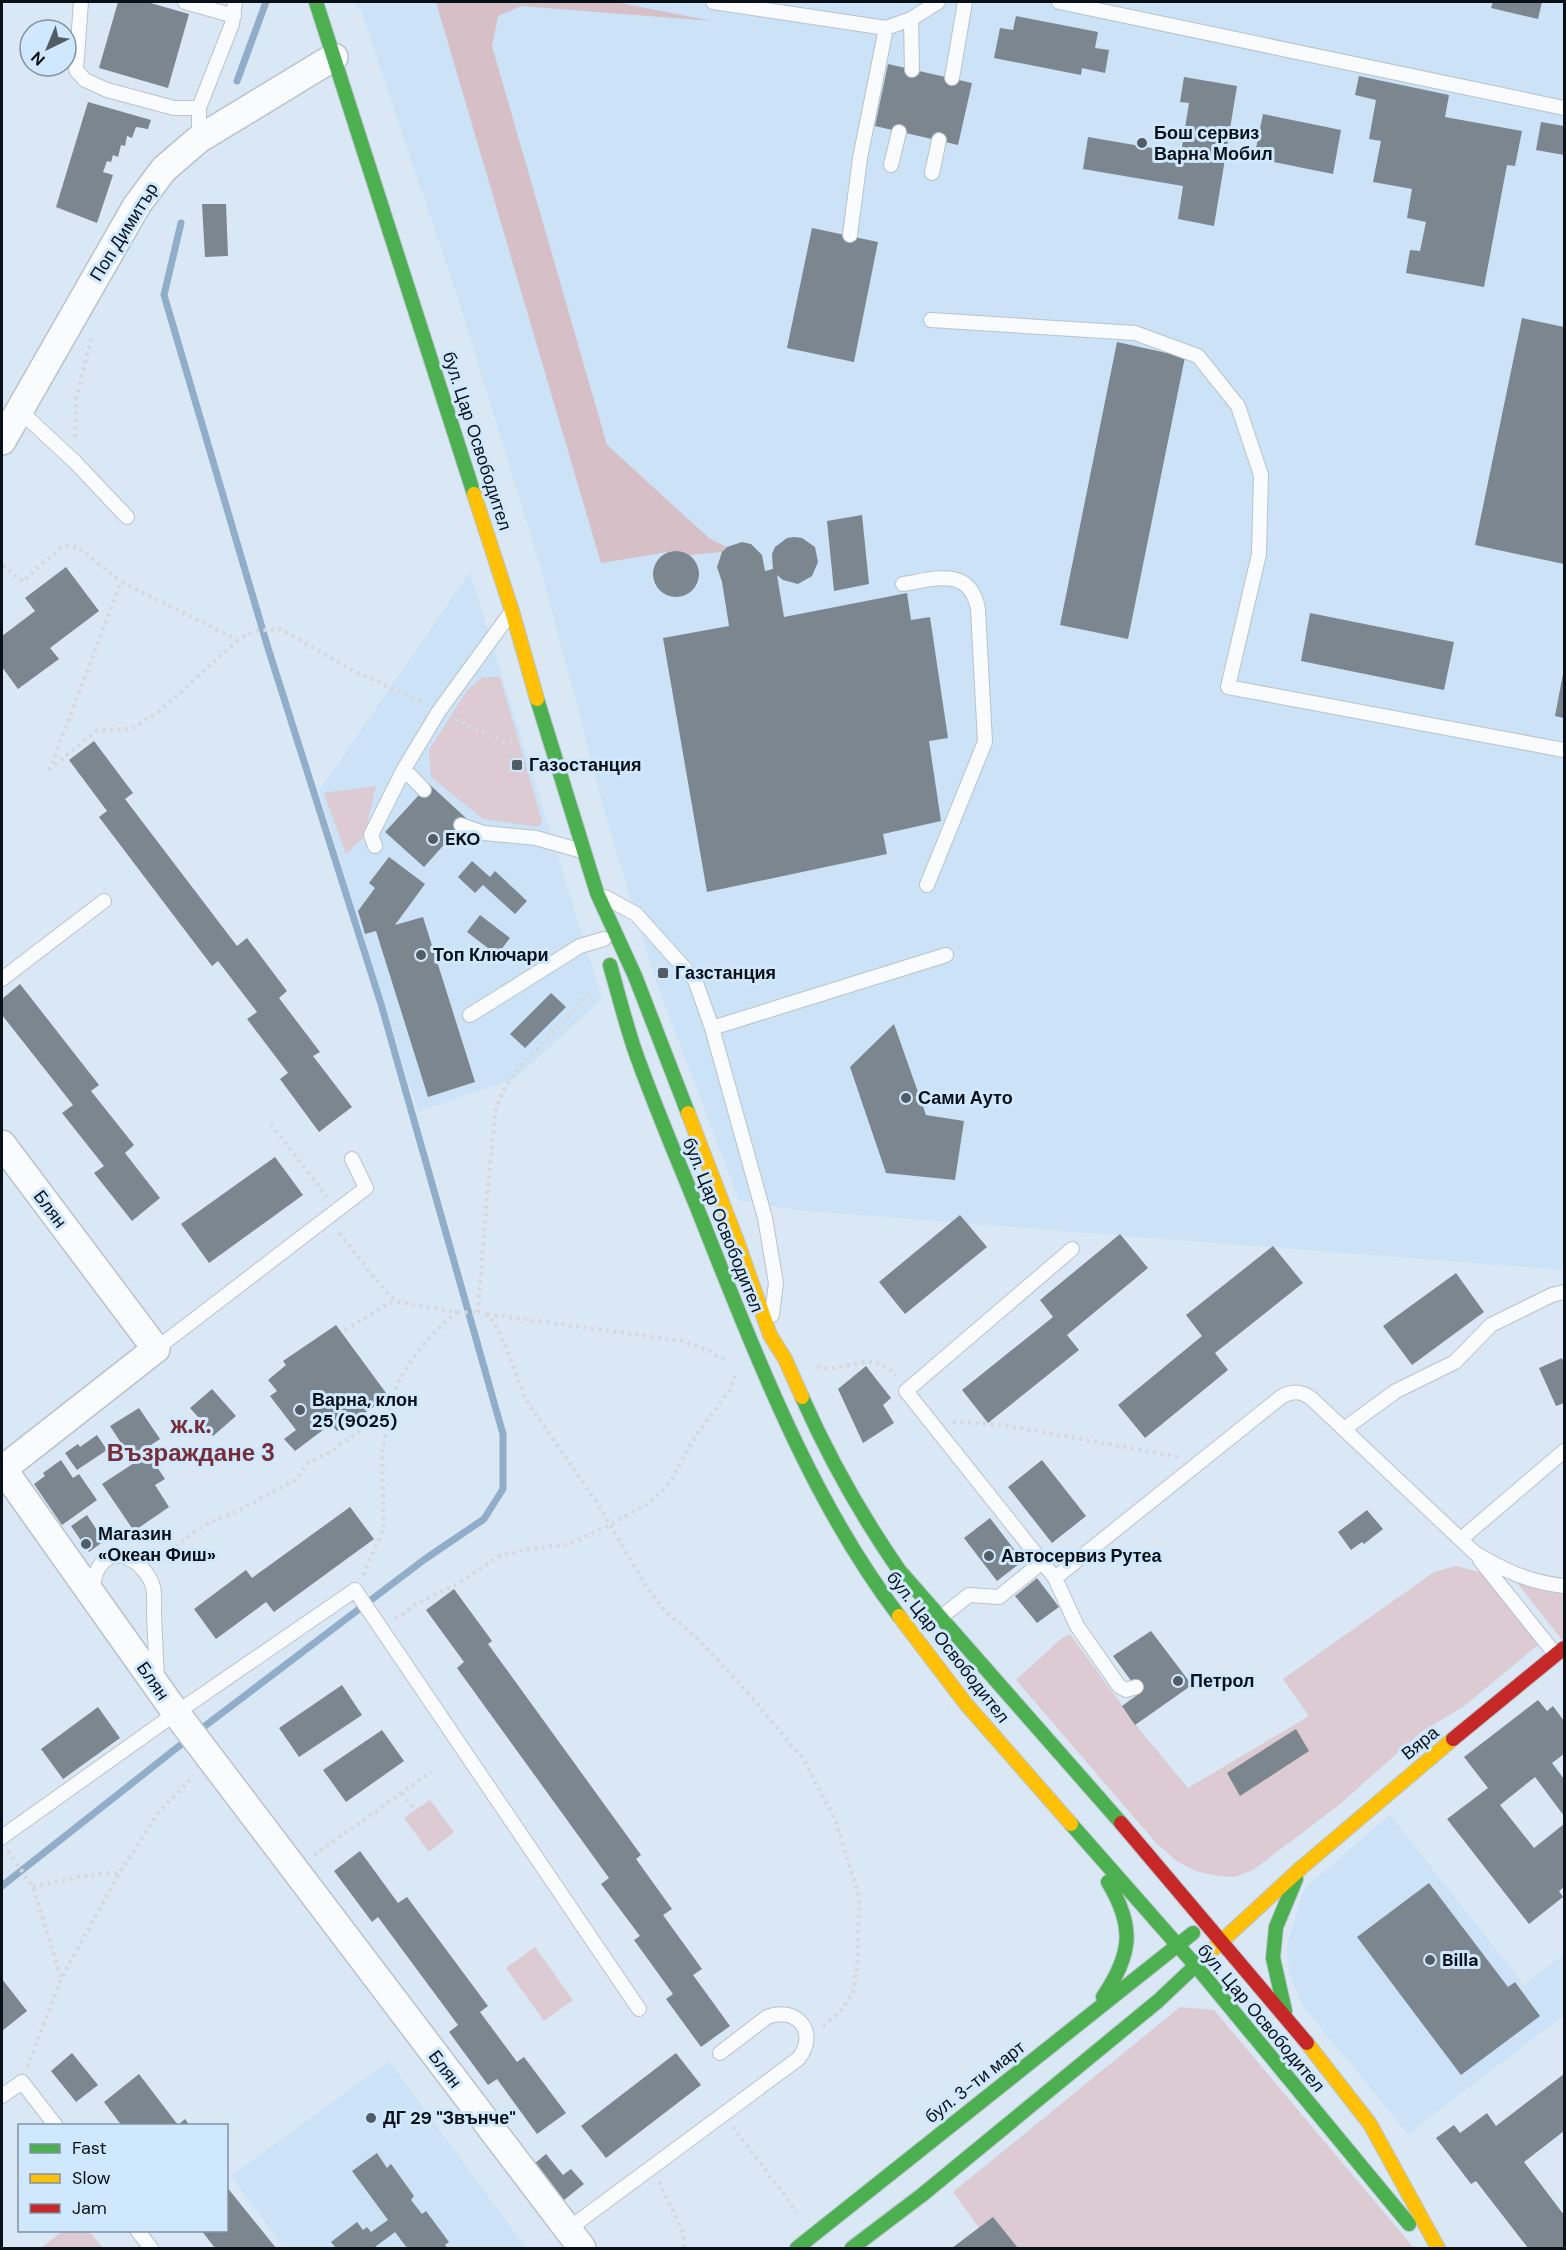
<svg xmlns="http://www.w3.org/2000/svg" width="1566" height="2250" viewBox="0 0 1566 2250" font-family="'DM Sans',sans-serif">
<rect width="100%" height="100%" fill="#dae7f4"/>
<path fill="#cce2f6" d="M352 2H1564V1270L796 1210 739 1200 658 987 610 831 539 562 460 305 361 10Z
M470 572 602 999 517 1077 418 1112 319 791Z
M1390 1815 1524 1985 1564 1954V2015L1408 2134 1303 2006 1289 1973 1287 1946 1304 1889Z
M389 2061 526 2248H284L231 2176Z"/>
<path fill="#dccbd2" d="M483 677H500L542 821 539 827 483 819 431 777 429 750 468 689Z
M376 786 364 837 346 854 324 793Z
M1456 1566 1483 1573 1538 1645 1463 1707 1421 1732 1339 1805 1253 1870 1235 1877 1218 1876 1196 1871 1178 1862 1157 1844 1016 1680 1062 1638 1070 1634 1139 1729 1188 1788 1309 1716 1283 1679 1434 1572Z
M1514 1579 1564 1590V1640L1563 1641Z
M430 1800 454 1832 429 1852 404 1818Z
M535 1947 573 2000 544 2021 506 1968Z
M1180 2007 1214 2010 1414 2248H994L953 2192Z
M64 2230 89 2231 103 2248H41Z"/>
<path fill="#d6bfc6" d="M436 2H615L712 21 521 6 498 16 492 46 607 445 710 539 727 547 722 552 689 555 674 551 601 563Z"/>
<g fill="none" stroke-linecap="round" stroke-linejoin="round">
<path stroke="#90aec9" stroke-width="7" d="M237 81 266 2
M181 223 164 295 268 648 381 1004 503 1434V1489L484 1519 425 1559 197 1732
M2 1886 188 1739"/>
</g>
<path fill="#7c868f" d="M118 2H147L189 14 168 88 99 68Z
M1493 2H1542L1538 19 1491 8Z
M1016 16 1098 32 1095 48 1109 50 1105 73 1082 68 1081 75 994 58 1000 28 1013 30Z
M888 64 972 83 958 145 875 126Z
M1359 76 1449 95 1445 117 1522 131 1515 166 1507 165 1484 287 1406 273 1410 250 1420 251 1426 222 1407 218 1412 189 1373 182 1381 141 1369 139 1376 100 1355 95Z
M1184 77 1237 86 1214 226 1178 219 1183 186 1083 169 1088 137 1181 153 1189 103 1180 102Z
M88 102 151 120 148 129 136 127 132 138 127 136 125 146 121 145 118 157 113 155 111 162 107 161 103 172 113 175 97 223 56 207Z
M1263 114 1341 130 1333 174 1254 158Z
M1541 122 1564 126V155L1536 150Z
M202 204H226L228 256 205 257Z
M812 228 878 242 854 362 787 348Z
M1522 318 1564 327V564L1475 545Z
M1117 342 1185 357 1128 639 1060 625Z
M862 515 869 584 834 591 827 521Z
M794 537 802 538 815 547 818 562 812 576 798 584 783 580 777 575 784 617 907 593 911 620 930 617 948 738 929 741 941 821 883 834 887 854 707 892 663 638 729 626 722 582 717 567 722 552 727 547 742 542 751 544 762 555 765 571 773 569 772 554 775 547 787 538Z
M653 574a23 23 0 1 1 46 0a23 23 0 1 1-46 0Z
M66 567 99 611 50 648 59 659 18 689 2 667V636L35 611 25 598Z
M1310 613 1454 642 1444 690 1301 661Z
M1563 674H1564V718L1555 716Z
M94 741 133 793 125 799 237 946 247 938 287 991 279 998 320 1052 313 1056 352 1107 319 1132 280 1079 288 1073 247 1019 257 1012 218 961 212 966 99 817 107 811 69 760Z
M429 784 467 819 424 867 385 832Z
M389 857 425 884 395 925 423 917 475 1082 428 1097 376 931 365 934 358 911 375 888 369 883Z
M472 861 490 877 495 871 527 901 515 914 483 885 475 893 458 877Z
M480 915 510 938 497 955 467 932Z
M20 984 99 1085 91 1091 134 1145 125 1153 160 1198 132 1221 94 1173 104 1166 62 1113 73 1105 2 1015V999Z
M551 993 566 1007 525 1048 510 1034Z
M894 1024 926 1115 964 1121 955 1180 886 1173 850 1067Z
M275 1157 303 1195 209 1263 181 1224Z
M960 1215 987 1247 905 1314 879 1282Z
M1120 1234 1148 1268 1067 1335 1079 1350 988 1423 962 1390 1053 1317 1040 1300Z
M1273 1246 1303 1283 1215 1353 1228 1370 1145 1438 1118 1405 1202 1336 1186 1315Z
M1456 1273 1484 1312 1412 1365 1383 1326Z
M336 1325 389 1397 337 1431 331 1424 295 1451 284 1439 296 1430 270 1396 277 1391 268 1380 286 1365 283 1361Z
M1562 1358 1564 1364V1403L1556 1406 1539 1368Z
M866 1366 891 1398 883 1405 894 1423 863 1443 838 1389Z
M212 1389 236 1416 213 1436 206 1428 202 1432 194 1423 199 1418 190 1408Z
M139 1408 160 1439 145 1449 165 1479 155 1485 169 1507 134 1531 102 1484 134 1463 110 1426Z
M97 1435 107 1450 77 1470 65 1453 78 1444 80 1447Z
M61 1460 73 1478 79 1474 97 1500 62 1525 34 1484 45 1476 43 1473Z
M1042 1460 1086 1516 1052 1543 1008 1487Z
M350 1507 374 1539 274 1612 266 1602 216 1639 194 1609 246 1570 252 1578Z
M1367 1510 1383 1529 1364 1544 1362 1542 1351 1550 1338 1532Z
M87 1515 104 1541 89 1552 71 1526Z
M990 1518 1023 1561 997 1581 964 1538Z
M1037 1578 1059 1607 1037 1623 1015 1596Z
M454 1589 492 1641 488 1644 641 1855 636 1859 672 1909 663 1915 702 1969 693 1975 730 2026 701 2047 666 1999 673 1994 634 1940 640 1936 601 1884 609 1878 457 1668 464 1662 426 1610Z
M1151 1631 1192 1685 1135 1725 1122 1706 1140 1693 1113 1656Z
M342 1685 362 1715 299 1757 279 1728Z
M1538 1700 1547 1711 1553 1706 1564 1721V1754L1552 1763 1564 1779V1816L1535 1777 1500 1805 1534 1848 1564 1824V1887L1559 1891 1563 1897 1529 1924 1447 1819 1488 1788 1464 1757Z
M98 1707 120 1738 63 1779 41 1749Z
M1296 1729 1309 1751 1240 1796 1227 1773Z
M382 1730 404 1761 346 1802 323 1770Z
M360 1851 398 1903 407 1897 488 2006 480 2012 517 2062 524 2057 566 2113 537 2134 497 2079 488 2085 449 2032 458 2025 378 1917 372 1922 334 1871Z
M1429 1883 1508 1987 1515 1982 1540 2016 1461 2075 1357 1937Z
M2 1979 27 2011 2 2031Z
M72 2053 98 2085 76 2102 51 2071Z
M676 2053 701 2085 606 2158 581 2126Z
M139 2074 178 2125 185 2119 190 2126H122L104 2102Z
M1564 2074V2131L1524 2162 1564 2215V2248H1528L1476 2181 1471 2184 1436 2138 1454 2125 1460 2133 1487 2113 1496 2126Z
M377 2153 387 2168 391 2164 414 2196 411 2200 422 2214 426 2211 449 2242 445 2245 448 2248H407L395 2232 375 2247 376 2248H336L331 2242 357 2222 363 2230 367 2227 371 2232 388 2220 352 2171Z
M546 2154 563 2175 571 2169 584 2184 564 2200 534 2164Z
M226 2186 276 2248H215L201 2230H226Z
M993 2217 1018 2248H952Z"/>
<g fill="none" stroke-linecap="round" stroke-linejoin="round">
<g stroke="#b8c3cc" stroke-width="16">
<path id="lane" d="M81 2 76 70 85 80 107 90 174 108H199
M185 2 234 16
M713 2 886 28 911 19 938 2
M1059 2 1564 108
M911 19 912 70
M952 78 965 2
M199 139V108L232 24 235 2
M891 165 899 132
M932 173 939 140
M850 235 860 158 886 28
M931 320 1135 333 1198 356 1238 406 1261 475 1259 554 1228 687 1564 750
M19 410 75 462 127 517
M903 584C935 579 970 566 978 609L985 742 927 885
M424 790 404 769 439 711 509 615
M461 825 484 833 536 838 582 851
M375 846 371 835 404 769
M605 897 636 914 695 980 712 1028 765 1218 776 1283 772 1315
M2 979 104 901
M470 1015 580 946 604 939
M712 1028 946 955
M1072 1249 906 1391 1055 1578 1281 1397C1293 1390 1302 1391 1312 1399L1475 1553C1505 1571 1529 1582 1564 1586
M156 1349 366 1188 352 1159
M1344 1429 1396 1391 1455 1362 1491 1325 1552 1295 1564 1292
M1461 1539 1564 1451
M1480 1560 1556 1655
M1055 1578 1077 1626 1119 1686 1126 1690 1136 1687
M93 1594C93 1585 94 1575 99 1567 116 1541 147 1565 153 1587 155 1596 154 1606 154 1615 155 1636 156 1658 157 1679
M940 1618 969 1595 999 1597 1042 1562
M2 1837 176 1713 355 1590 639 2009
M2 2096 22 2082 56 2126
M137 2230 151 2248
M567 2230 798 2059C819 2034 798 2005 767 2017L720 2053"/>
</g>
<g stroke="#b8c3cc" stroke-width="30">
<path id="street" d="M2 441 137 205 164 169 199 139 334 57
M2 1144 156 1349 3 1469 176 1713 582 2248"/>
</g>
<g stroke="#b8c3cc" stroke-width="16">
<path id="fast" d="M316 2 474 494
M537 699 597 893 635 976 688 1113
M610 965C618 993 625 1021 634 1048 657 1114 686 1178 711 1243 762 1370 815 1506 899 1616
M802 1397C829 1458 861 1515 899 1570L1121 1823
M1071 1824 1196 1966 1409 2224
M1103 1997C1132 1954 1135 1927 1108 1882
M1285 2011 1273 1958 1276 1927 1296 1879
M797 2248 1193 1933
M852 2248 922 2195 1158 2001 1211 1951"/>
</g>
<g stroke="#b8c3cc" stroke-width="16">
<path id="slow" d="M474 494 512 611 537 699
M688 1113 737 1241 770 1335 785 1359 802 1397
M899 1616 966 1704 1071 1824
M1211 1951 1301 1868 1453 1739
M1307 2043 1370 2124 1438 2248"/>
</g>
<g stroke="#b8c3cc" stroke-width="16">
<path id="jam" d="M1453 1739 1564 1648
M1121 1823 1307 2043"/>
</g>
<path stroke="#d5d9dc" stroke-width="4" stroke-dasharray="3 4.5" stroke-linecap="butt" d="M75 437 76 400 91 339
M3 565 23 582 40 565 64 546 78 547 121 582
M238 640 161 710 133 728 96 731 50 769 121 582 238 640 254 631 280 629 356 672 424 703
M455 719 506 743 522 737
M271 1124 327 1197
M457 1312 480 1313
M478 1313 487 1195 496 1108 502 1093 514 1074 590 992
M485 1314 494 1322 505 1345 526 1400 600 1507 646 1586 665 1611 700 1641 748 1693 804 1760 836 1822 859 1896 858 1961 853 1992 841 2011 823 2026
M487 1314 682 1341 707 1350 728 1362
M345 1330 389 1303 397 1302
M817 1367C847 1374 872 1346 896 1376
M953 1422 1003 1425 1179 1457
M158 1561 194 1532 212 1521 238 1511 296 1479 309 1462 330 1452 389 1410C397 1372 427 1336 457 1312L398 1302 386 1292 337 1230
M363 1575 384 1528 382 1455 389 1411
M395 1617H399L416 1604 457 1584 498 1557 524 1550 569 1544 610 1525 650 1502 662 1492 672 1479 694 1438 730 1390 735 1376
M402 1793 415 1810
M8 1851 33 1887 61 1978
M314 1855 431 1772
M33 1887 82 1876 120 1872
M27 2067 61 1979 120 1872 158 1813 194 1776
M733 2127 797 2212
M659 2182 683 2232 684 2248"/>
<use href="#lane" stroke="#f9fbfd" stroke-width="14"/>
<use href="#street" stroke="#f9fbfd" stroke-width="27"/>
<use href="#fast" stroke="#4caf50" stroke-width="14"/>
<use href="#slow" stroke="#ffc107" stroke-width="14"/>
<use href="#jam" stroke="#c62828" stroke-width="14"/>
</g>
<g fill="#525c65" stroke="#d0e8fe" stroke-width="2">
<circle cx="1142" cy="143" r="6"/>
<rect x="511" y="759" width="12" height="12" rx="3"/>
<circle cx="433" cy="839" r="6"/>
<circle cx="421" cy="955" r="6"/>
<rect x="657" y="967" width="12" height="12" rx="3"/>
<circle cx="906" cy="1098" r="6"/>
<circle cx="300" cy="1410" r="6"/>
<circle cx="86" cy="1544" r="6"/>
<circle cx="989" cy="1556" r="6"/>
<circle cx="1178" cy="1681" r="6"/>
<circle cx="1430" cy="1960" r="6"/>
<circle cx="371" cy="2118" r="6"/>
</g>
<g text-anchor="middle" stroke-width="6" stroke-linejoin="round" paint-order="stroke">
<g font-size="18" font-weight="bold" fill="#091118" stroke="#d0e8fe" text-anchor="start">
<text x="1154" y="139">Бош сервиз<tspan x="1154" dy="21">Варна Мобил</tspan></text>
<text x="529" y="771">Газoстанция</text>
<text x="445" y="845">EKO</text>
<text x="433" y="961">Топ Ключари</text>
<text x="675" y="979">Газстанция</text>
<text x="918" y="1104">Сами Ауто</text>
<text x="312" y="1406">Варна, клон<tspan x="312" dy="21">25 (9025)</tspan></text>
<text x="98" y="1540">Магазин<tspan x="98" dy="21">«Океан Фиш»</tspan></text>
<text x="1001" y="1562">Автосервиз Рутеа</text>
<text x="1190" y="1687">Петрол</text>
<text x="1442" y="1966">Billa</text>
<text x="383" y="2124">ДГ 29 "Звънче"</text>
</g>
<g font-size="18" fill="#091118" stroke="#d0e8fe">
<text transform="translate(124 232) rotate(-58)" y="6">Поп Димитър</text>
<text transform="translate(477 441) rotate(72)" y="6">бул. Цар Освободител</text>
<text transform="translate(50 1209) rotate(53)" y="6">Блян</text>
<text transform="translate(723 1225) rotate(68)" y="6">бул. Цар Освободител</text>
<text transform="translate(948 1647) rotate(52)" y="6">бул. Цар Освободител</text>
<text transform="translate(153 1681) rotate(55)" y="6">Блян</text>
<text transform="translate(1420 1743) rotate(-39)" y="6">Вяра</text>
<text transform="translate(1261 2018) rotate(50)" y="6">бул. Цар Освободител</text>
<text transform="translate(445 2069) rotate(53)" y="6">Блян</text>
<text transform="translate(975 2082) rotate(-38)" y="6">бул. 3-ти март</text>
</g>
<g font-size="24" font-weight="bold" fill="#752e37" stroke="#d0e8fe">
<text x="191" y="1433">ж.к.<tspan x="191" dy="28">Възраждане 3</tspan></text>
</g>
</g>
<rect width="1566" height="2250" fill="none" stroke="#091118" stroke-width="6"/>
<rect x="18" y="2124" width="210" height="108" fill="#d0e8fe" stroke="#8092a2" stroke-width="1.5"/>
<rect x="30" y="2144" width="30" height="9" fill="#4caf50" stroke="#8092a2" stroke-width="1.5"/>
<text x="72" y="2154" font-size="18" fill="#091118">Fast</text>
<rect x="30" y="2174" width="30" height="9" fill="#ffc107" stroke="#8092a2" stroke-width="1.5"/>
<text x="72" y="2184" font-size="18" fill="#091118">Slow</text>
<rect x="30" y="2204" width="30" height="9" fill="#c62828" stroke="#8092a2" stroke-width="1.5"/>
<text x="72" y="2214" font-size="18" fill="#091118">Jam</text>
<g transform="translate(48 48) rotate(223)"><circle r="28" fill="#d0e8fe" stroke="#8092a2" stroke-width="1.5"/>
<path d="M0-4.5L10 22L0 15L-10 22Z" fill="#525c65"/>
<text y="-9" font-size="16" font-weight="bold" text-anchor="middle" fill="#091118">N</text>
</g>
</svg>
